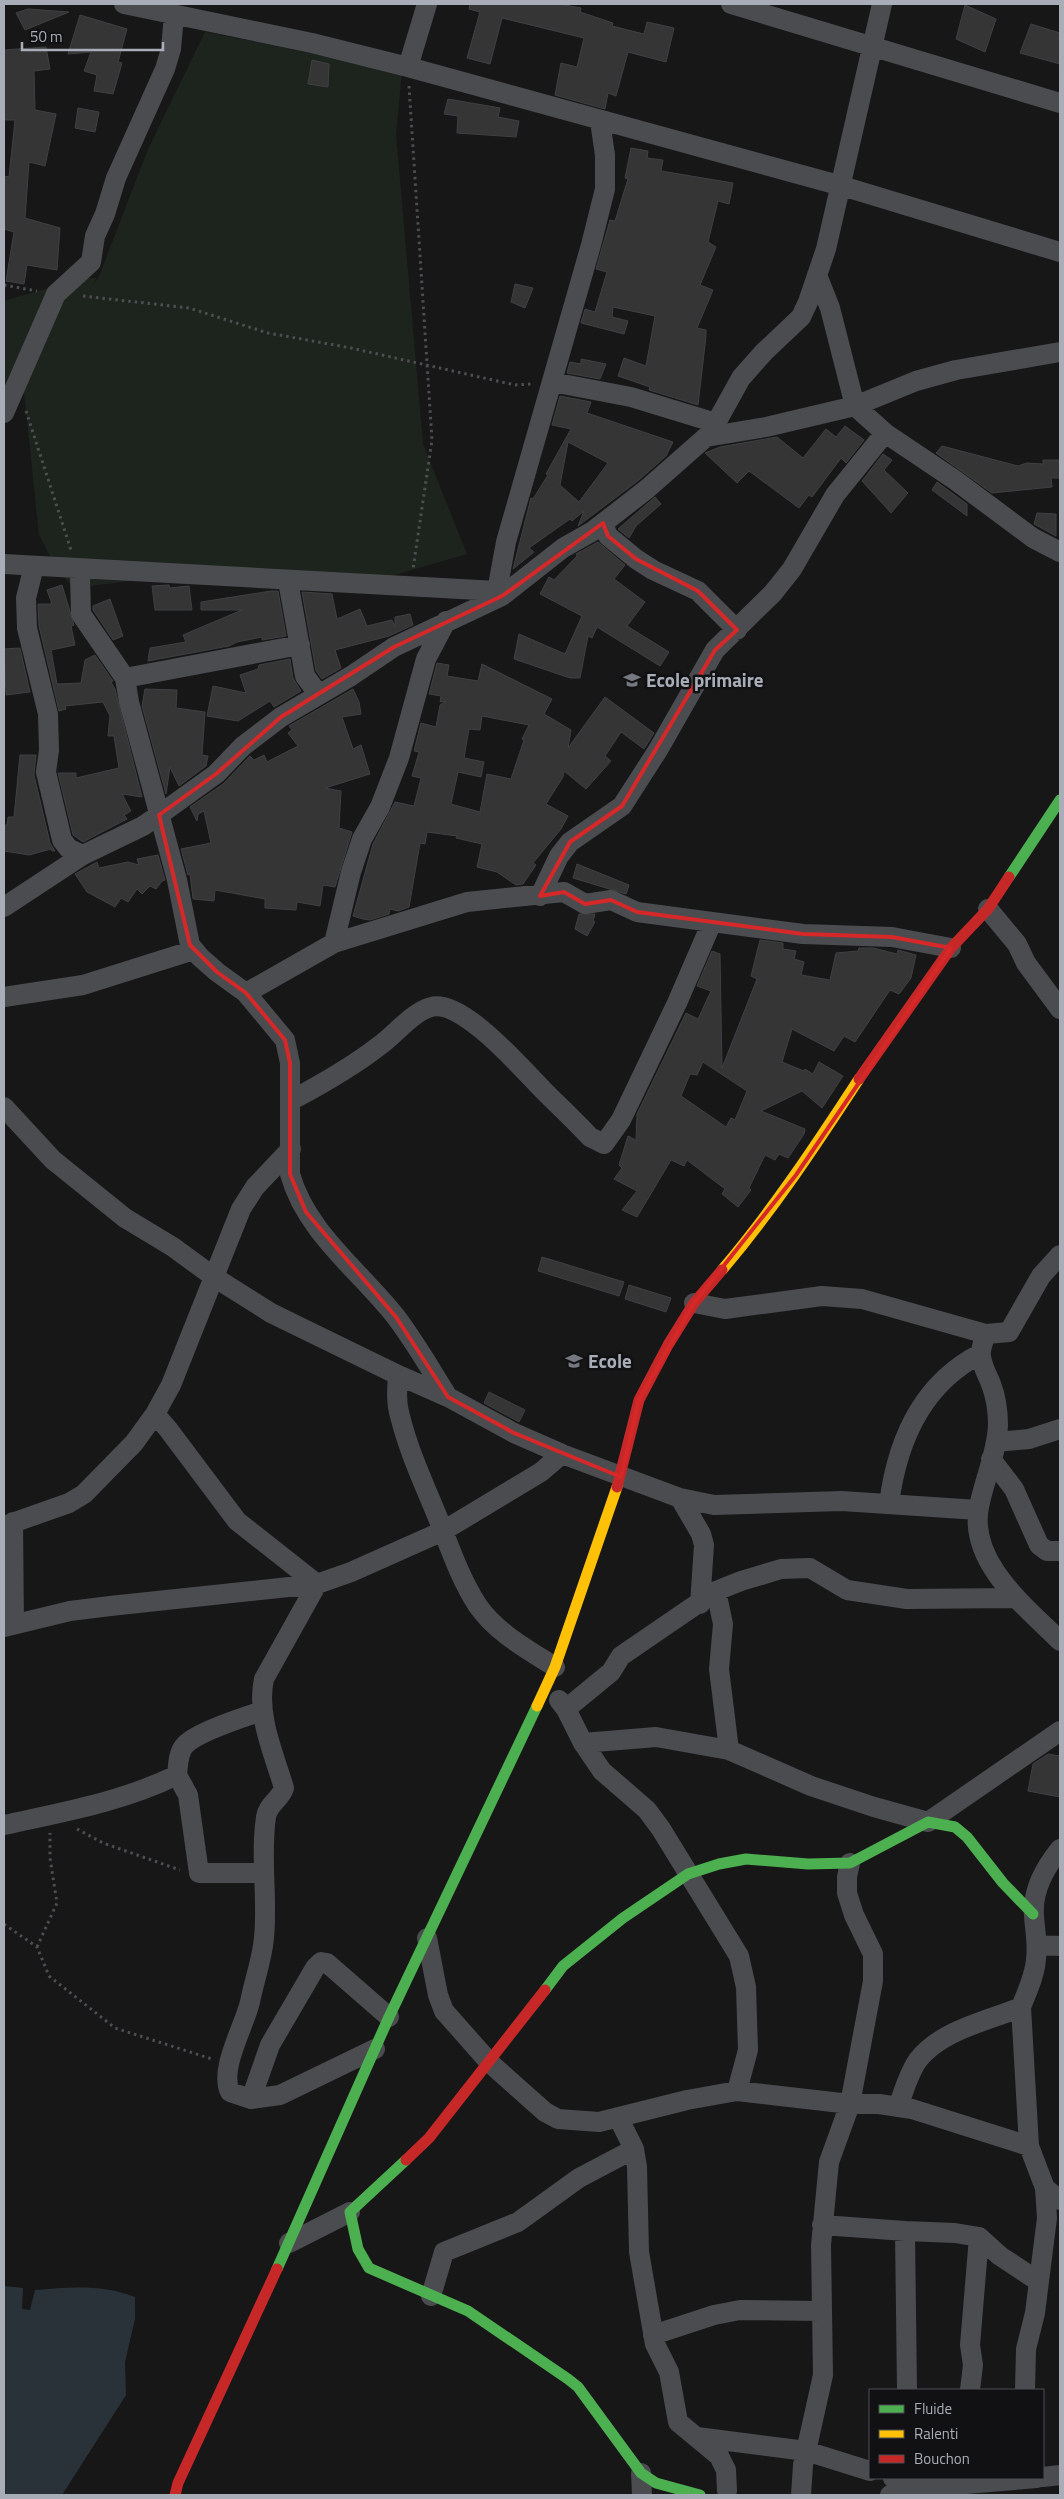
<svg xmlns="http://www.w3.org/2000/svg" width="1064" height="2499" viewBox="0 0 1064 2499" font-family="'Titillium Web',sans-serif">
<rect width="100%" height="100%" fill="#171717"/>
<path fill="#1d241e" d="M205 32 402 71 396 134 423 444 467 554 353 587 178 575 74 588 57 570 39 535 24 392 4 421V301L82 278H97L92 285 98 279 148 149Z"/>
<path fill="#2a3239" d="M4 2286 23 2288 22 2309 30 2310 35 2290C69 2287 102 2284 135 2297V2319L125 2362 126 2395 62 2495H4Z"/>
<path fill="#353536" stroke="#3f4043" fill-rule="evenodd" d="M470 4H559L581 8 580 12 613 23 612 26 644 34 647 22 674 28 666 62 628 52 616 96 608 93 605 109 555 95 561 63 577 67 584 38 502 18 490 64 467 58 480 12 469 9Z
M965 5 996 19 985 52 956 39Z
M28 9H29L69 12 25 30 16 13Z
M80 15 127 29 118 62 122 63 113 94 94 91 97 75 84 71 91 52 68 54Z
M1031 24 1060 33V64L1020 53Z
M46 47 50 69 34 71 35 110 56 114 45 166 29 162 25 218 60 228 57 270 27 265 24 284 6 281 14 232 4 229V176L9 177 15 120H4V50Z
M312 60 329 64 328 87 308 84Z
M448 99 500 108 498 117 519 121 516 137 457 133 458 116 444 114Z
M78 108 99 112 95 132 75 128Z
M631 148 648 151 647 158 663 160 661 171 733 183 729 204 718 201 708 242 716 247 700 285 713 290 697 328 706 330V336L698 405 649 390 650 387 618 376 624 358 646 366 655 316 613 307 612 317 628 321 624 334 581 323 585 309 595 312 607 272 596 269 610 220 615 221 628 179 625 178Z
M515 284 533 288 525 308 511 302Z
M581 359 606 364 600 379 567 373 570 362 581 364Z
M560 396 591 402 587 413 673 442 666 456 639 480 578 526 584 511 572 521 570 519 529 548 534 552 513 569 531 498 533 499 548 475 546 474 571 429 552 425ZM568 442 608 463 579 502 560 485Z
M845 426 864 440 846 463 841 458 812 497 809 495 799 508 749 471 737 483 705 453 720 447 777 437 803 458 826 429 836 437Z
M942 446 1018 466 1027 463 1043 464V460H1060V478H1051L1052 487 992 493 936 453Z
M883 454 892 460 884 470 908 493 891 513 862 481Z
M937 482 967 504V516L932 490Z
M655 497 661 504 636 526 629 538 618 529Z
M1037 513 1056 514V536L1034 524Z
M598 542 625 565 614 579 645 602 627 626 669 652 660 666 597 627 592 638 588 636 580 678H570L514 659 519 634 565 654 582 616 540 594 549 577 554 580 577 556 576 554Z
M62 585 74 625 71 626 75 645 51 650 57 684 81 683 85 660 95 655 113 681 111 682 115 689 142 797 122 794 131 811 124 815 127 819 83 842 73 835 58 773H76V778L119 768 114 736H108L110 716 103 702 65 706 66 709 59 711 39 626 38 604H52L47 590Z
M169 585 170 588 189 586 192 610H155L152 586Z
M271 591H278L286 636 262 640V637L237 642 229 646 148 661 150 648 186 642 183 635 242 610H201V602Z
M302 592 332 594 337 619 360 609 367 626 392 620 395 627V617L410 614 413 625 389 636 335 650 341 668 322 679 316 671Z
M110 599 123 636 113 640 93 610V606Z
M20 648 30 692 6 695 4 649Z
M290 659 293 678 301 691 274 707 270 701 238 721 207 716 213 686 246 693 240 675 258 669 259 665Z
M437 663 449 665 447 676 478 681 482 664 552 699 544 714 571 730 568 748 605 697 654 733 644 749 621 732 605 756 611 761 586 789 564 771 563 777 546 804 568 816 561 829 533 863 536 865 523 884 516 885 497 872 477 867 482 844 456 838 457 836 427 832 425 844 420 843 409 907 398 911 390 909 389 914 370 920 363 919 353 916 373 844 395 802 414 806 421 778 412 776 419 752 414 751 421 723 436 727 440 705 446 701 440 702 441 696 429 694ZM482 716 529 725 522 739 524 740 511 779 487 774 480 812 451 804 458 772 481 777 484 762 464 758 469 729 480 730Z
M145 689 177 690 176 708 205 712 202 755 208 756 206 766 179 786 170 767 166 794 142 706Z
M353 689 359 702 361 714 342 717 353 749 361 745 370 774 325 788 341 791 339 828 352 832 335 887 323 885 320 906 297 902 296 910 265 908V899L215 890 214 901 193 899 190 874 188 875 181 849 211 843 204 811 198 814 197 821 190 807 223 784 250 756 254 760 264 755 267 762 298 746 288 733 292 730 289 726Z
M20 755H36L34 775 50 843 55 851H52L51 849 29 855 4 851V825H7L8 817H14Z
M158 855 165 880 162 881 156 889 150 886 142 894 137 889 128 902 121 898 115 907 87 892 75 874 97 862 99 868 128 862 139 865 137 859Z
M577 864 629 885 626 894 573 878Z
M579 914H595L593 921 595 922 587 936 575 929Z
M760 940 783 943V949L796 951 794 959 804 962 801 975 830 980 836 953 858 951 859 948H873L897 954 898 950 916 955 911 978 899 994 890 990 855 1042 844 1036 834 1051 792 1029 782 1062 804 1071 805 1069 813 1074 819 1062 843 1076 822 1108 802 1091 761 1111 805 1129 804 1134 788 1158 779 1154 775 1160 765 1155 749 1188 751 1190 738 1207 722 1194 725 1189 687 1160 684 1166 671 1160 637 1217 622 1210 637 1191 614 1179 622 1168 619 1165 628 1136 636 1140 637 1114 686 1013 698 1019 711 991 697 986 712 951 720 954 722 1068 757 979 751 976ZM703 1062 747 1091 735 1120 731 1118 726 1127 681 1096 690 1074 697 1075Z
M542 1257 624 1282 619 1296 538 1271Z
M629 1285 671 1298 666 1312 625 1299Z
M489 1392 525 1410 519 1422 484 1403Z
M1048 1754 1060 1756V1797L1028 1791 1033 1764Z"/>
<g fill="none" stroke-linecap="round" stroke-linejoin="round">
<path stroke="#4d4e52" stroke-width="3" stroke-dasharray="2.5 4" stroke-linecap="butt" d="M409 86 432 440 413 569
M4 285 37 291
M83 296 189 308 268 333 351 348 515 385 532 384
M26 411 71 550
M77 1829 103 1843 180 1870
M4 1924 37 1947 49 1976 115 2028 212 2059
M37 1947 57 1903 50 1858V1833"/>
<path stroke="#4b4c50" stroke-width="20" d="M124 4 312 43 408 67 842 186 1060 252
M731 4 1060 103
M408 67 427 4
M817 275 830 308 855 406 885 433 955 480 1033 538 1060 552
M552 382 631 397 716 423 741 378 764 352 801 317 808 302 826 249 882 4
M4 413 56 294 91 262 95 236 105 214 116 178 165 69 171 49 174 15
M603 523 608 536 636 559 653 570 698 591 737 630
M4 564 497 591 502 596
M34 566 26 598 27 628 48 714 49 750 46 772 62 840 69 849 83 855
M77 568 80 576 81 614 125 678 129 702 177 880 190 945 200 957 217 972 246 993 285 1040 290 1063V1174C306 1232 359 1270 396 1317 415 1342 431 1370 448 1397
M288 581 305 676 319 695
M497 591 506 542 591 245 605 189V155L600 121
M125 678 300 645
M540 896 559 856 570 842 622 806 658 750 715 650 773 593 792 569 835 495 885 433
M4 907 83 855 143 826 159 815 216 774 243 746 281 717 351 676 394 647 502 596 563 548 593 531 647 489 706 437 766 427 855 406 916 381 956 370 1060 352
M988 909 1017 944 1026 963 1060 1009
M334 943 351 872 362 839 380 807 399 758 426 659 446 621
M246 993 334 943 467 902 564 892 585 904 611 900 637 912 803 934 892 937 951 948
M4 997 83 985 194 950
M292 1100C322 1084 352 1067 379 1046 396 1034 411 1013 431 1007 462 998 523 1070 544 1091 559 1106 575 1121 590 1137L604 1144 621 1120 677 1003 712 922
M4 1107 53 1160 125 1218 173 1247 214 1277 271 1313 398 1375 448 1397 514 1433 562 1454 680 1498 714 1505 842 1501 978 1510
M1060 1255 1041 1276 1009 1332 986 1334C984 1340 980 1349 981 1356 982 1366 987 1374 991 1384 996 1397 998 1412 998 1425 997 1453 984 1480 979 1507 968 1562 1026 1607 1060 1641
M694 1303 725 1309 822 1296 862 1299 986 1334
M398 1375C397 1389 396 1403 400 1416 409 1453 426 1488 440 1523 451 1551 461 1580 478 1606 497 1633 527 1649 555 1667
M155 1414 168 1429 237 1521 317 1584 264 1679C256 1715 274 1754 284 1788 280 1800 268 1804 266 1817 260 1857 268 1898 264 1938 262 1960 254 1981 250 2002 244 2027 219 2069 230 2092L251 2099 280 2095 375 2049
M996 1442 1029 1439 1060 1429
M991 1459 1014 1489 1039 1545 1047 1551H1060
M680 1498 701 1534 704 1545 700 1604
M889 1504C897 1441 922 1384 980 1354
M13 1522 14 1624
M4 1526 69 1503 84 1494 134 1443 155 1414 171 1385 241 1209 255 1187 291 1149
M716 1591 723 1624 719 1669 729 1750
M4 1627 70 1611 110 1606 317 1584 351 1572 443 1531 541 1472 562 1454
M559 1700 566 1709 583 1743 602 1771 647 1810 661 1829 739 1956 746 1987 748 2050 737 2091
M566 1709 611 1672 621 1656 716 1591 741 1581 781 1569 810 1568 847 1590 907 1599 1014 1598
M583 1743 656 1737 729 1750 811 1786 874 1807 928 1822 1060 1731
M177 1775 188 1795 199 1873H263
M4 1825C62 1812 122 1802 177 1775 178 1766 178 1752 185 1745 197 1732 244 1717 262 1711
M427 1938 438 1995 444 2011 490 2063 545 2112 558 2119 599 2122 687 2100 737 2091 850 2104H879L912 2109 1029 2146 1045 2188 1060 2200
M1037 1945 1060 1946
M1021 2007 1029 2146
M251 2099 270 2045 315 1968 321 1962 327 1963 389 2017
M898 2107C904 2091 908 2074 918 2060 941 2030 988 2021 1021 2007 1027 1992 1035 1975 1036 1959 1038 1944 1035 1931 1034 1916 1032 1890 1045 1868 1060 1849
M618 2117 634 2149 637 2167 639 2252 655 2344 669 2372 678 2422 719 2456 726 2470 727 2491
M822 2225 905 2231 907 2390
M905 2231 955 2233 979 2237 1000 2256 1038 2281
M289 2243 350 2212
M431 2296 444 2252 518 2222 579 2178 634 2149
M653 2335 714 2315 740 2310 821 2311
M970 2390 973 2365 970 2345 979 2237
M1025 2390 1026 2349 1035 2313 1047 2218 1045 2188
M697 2437 806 2451 870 2471
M641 2473 642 2495
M1043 2477 1060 2475
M893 2478 925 2486
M801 2495 803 2465 823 2375 821 2245 829 2162 850 2104 873 1981V1954L854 1915 847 1893V1877L850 1863
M890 2495 930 2487 1037 2478"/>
<path stroke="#4caf50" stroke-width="11" d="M1009 877 1060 800
M545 1990 563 1966 623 1918 688 1874 719 1864 746 1859 808 1864 850 1863 928 1822 955 1827 967 1837 1003 1883 1033 1914
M406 2160 350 2212 358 2249 369 2268 468 2311 568 2379 578 2387 641 2473 656 2483 700 2495
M277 2269 389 2017 537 1706"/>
<path stroke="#ffc107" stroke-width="11" d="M722 1270C773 1210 816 1145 859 1079
M537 1706 555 1667 617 1487"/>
<path stroke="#c62828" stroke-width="11" d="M859 1079 951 948 988 909 1009 877
M617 1487 639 1400 668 1345 694 1303 722 1270
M406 2160 429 2138 545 1990
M175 2495 178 2483 277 2269"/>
</g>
<path fill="none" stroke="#d62828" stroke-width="4" stroke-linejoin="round" d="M603 523 608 536 636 559 698 591 737 630 715 650 622 806 570 842 540 896 564 892 585 904 611 900 637 912 803 934 892 937 951 948 796 1175 694 1303 639 1400 621 1477 514 1433 448 1397 396 1317 306 1212 290 1174V1063L285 1040 246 993 217 972 190 945 159 815 216 774 281 717 394 647 502 596Z"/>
<defs>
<g id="school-bare" transform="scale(1.35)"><path d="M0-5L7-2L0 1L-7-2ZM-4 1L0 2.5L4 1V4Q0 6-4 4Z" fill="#757880" stroke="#111113" stroke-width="2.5" paint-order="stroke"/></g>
</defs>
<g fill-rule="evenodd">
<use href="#school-bare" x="632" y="680"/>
<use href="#school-bare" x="574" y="1361"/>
</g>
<g text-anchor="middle" stroke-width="5" stroke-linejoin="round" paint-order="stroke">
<g font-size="19" font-weight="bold" fill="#a8adb8" stroke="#111113" text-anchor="start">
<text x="646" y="687">Ecole primaire</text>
<text x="588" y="1368">Ecole</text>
</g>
</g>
<rect width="1064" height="2499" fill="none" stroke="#a8adb8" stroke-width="10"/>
<rect x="869" y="2389" width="175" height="90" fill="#111113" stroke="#4d4f55"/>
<rect x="879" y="2405" width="25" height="8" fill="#4caf50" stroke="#4d4f55"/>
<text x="914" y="2414" font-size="15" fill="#a8adb8">Fluide</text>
<rect x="879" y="2430" width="25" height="8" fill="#ffc107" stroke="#4d4f55"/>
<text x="914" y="2439" font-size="15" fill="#a8adb8">Ralenti</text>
<rect x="879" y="2455" width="25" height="8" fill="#c62828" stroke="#4d4f55"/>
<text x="914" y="2464" font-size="15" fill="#a8adb8">Bouchon</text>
<path d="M22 42v8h141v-8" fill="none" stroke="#a8adb8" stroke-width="2.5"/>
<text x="30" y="42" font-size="15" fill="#a8adb8" stroke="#111113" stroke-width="4" paint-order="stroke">50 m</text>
</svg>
